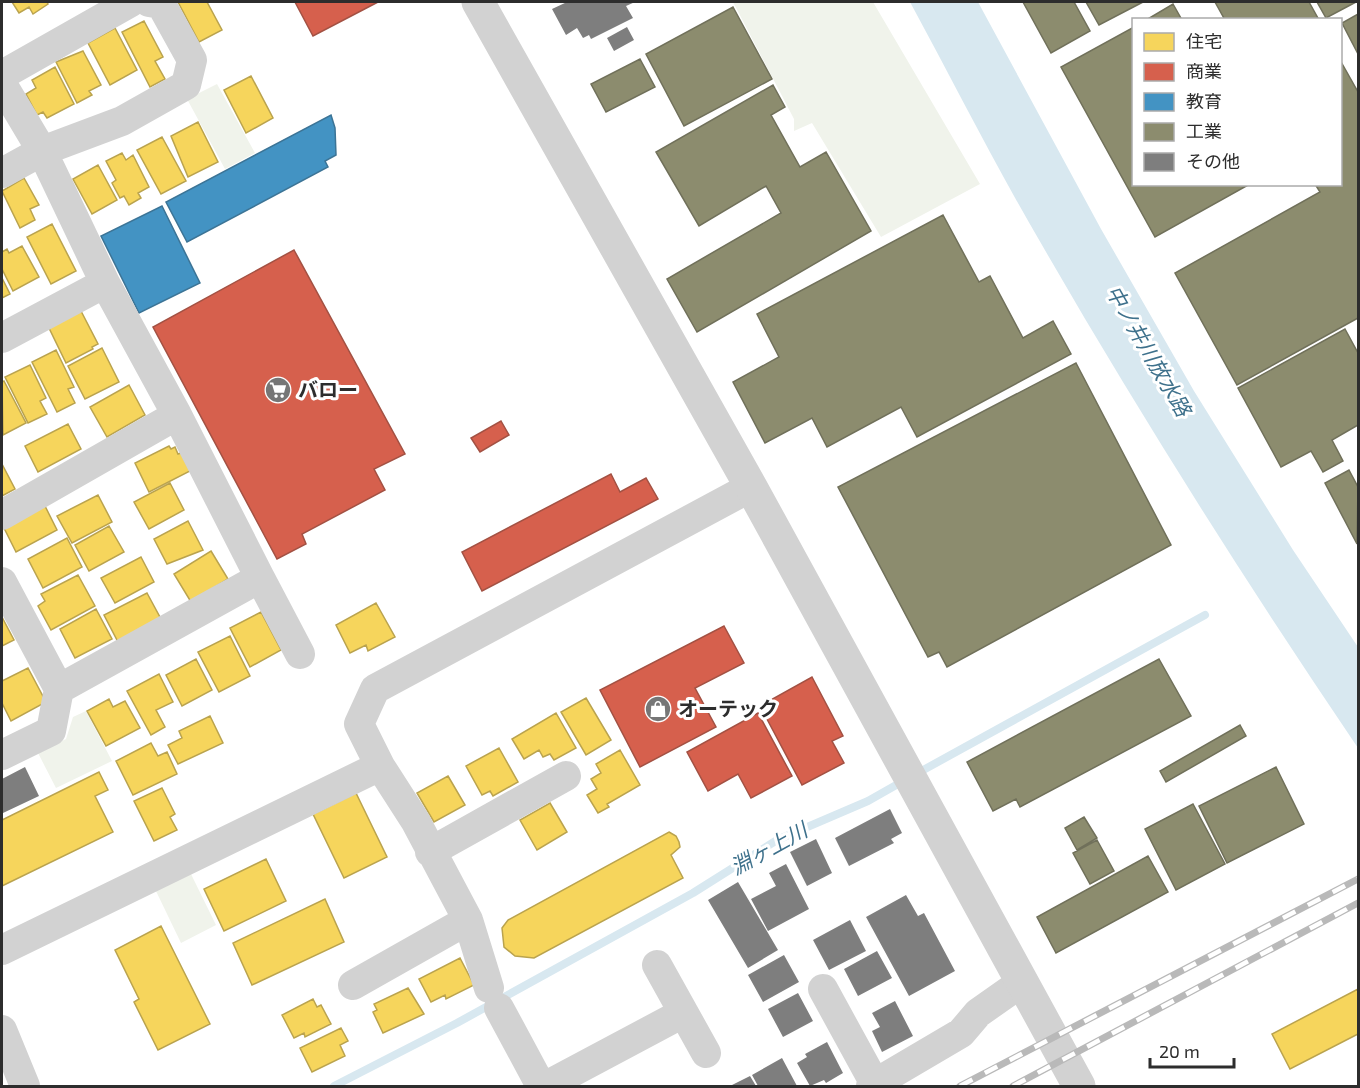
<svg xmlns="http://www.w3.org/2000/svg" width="1360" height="1088" viewBox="0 0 1360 1088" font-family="'Exo 2','Noto Sans JP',sans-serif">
<rect width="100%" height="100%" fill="#fff"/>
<path fill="#f0f3eb" d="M733 2H873L980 184 881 237 812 123 794 131V119Z
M217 84 255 153 225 169 187 99Z
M86 711 112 761 56 788 38 753 66 739 73 717Z
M190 872 216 925 181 943 155 889Z"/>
<path fill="#d8e8f0" d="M910 2H978L1101 229 1194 391 1293 550 1358 647V748C1247 584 1141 417 1042 245 995 165 954 83 910 2Z"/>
<path fill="#f6d55c" stroke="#baa34e" stroke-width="1.5" d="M12 2H47L48 4 33 14 29 7 19 13Z
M178 2H207L222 30 199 42Z
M144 21 163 57 155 61 165 79 150 87 122 32Z
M115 28 137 70 110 85 88 43Z
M83 51 101 85 89 91 92 95 77 103 56 62Z
M55 67 74 104 47 118 43 112 37 115 26 94 36 88 32 80Z
M251 76 273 118 246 133 224 90Z
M198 122 218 162 188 177 171 136Z
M162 137 186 181 161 194 137 150Z
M122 153 126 160 133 155 149 187 138 193 141 198 129 205 124 196 120 198 112 183 116 180 106 161Z
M98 165 117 200 92 214 73 179Z
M24 178 39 205 30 209 35 220 20 228 2 191Z
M52 224 76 271 51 284 27 237Z
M22 246 39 277 13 291 2 269V252L7 249 9 253Z
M2 278 10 294 2 298Z
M81 311 98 344 92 347 93 349 66 363 49 328Z
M102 348 119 382 85 399 68 366Z
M56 350 74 387 68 389 75 403 57 412 32 362Z
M30 365 46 398 40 401 47 414 28 423 5 377Z
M4 381 26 423 3 435 2 382Z
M129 385 145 415 107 437 90 407Z
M68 424 81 449 38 472 25 446Z
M169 446 171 449 175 447 178 454 181 453 190 471 149 492 135 463Z
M2 464 15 489 2 496Z
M170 483 184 510 149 529 134 502Z
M98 495 112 522 72 543 57 516Z
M44 504 57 530 16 552 3 526Z
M188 521 203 550 167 564 154 539Z
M109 526 124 552 89 571 75 545Z
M67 538 82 567 43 588 28 559Z
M211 551 228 579 191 602 174 574Z
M141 557 154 582 115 603 101 578Z
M78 575 95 606 51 630 38 606 45 601 41 594Z
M147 593 161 619 118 642 104 615Z
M376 603 395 637 368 651 366 645 350 653 336 625Z
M96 609 112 639 75 658 60 629Z
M261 612 281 650 250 667 230 628Z
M2 617 14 640 2 646Z
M230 636 250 676 219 692 198 652Z
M196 659 212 690 182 706 166 675Z
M28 668 46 702 11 721 2 703V681Z
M159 674 173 702 156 710 165 727 151 735 127 691Z
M586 698 611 740 586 755 561 712Z
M109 699 113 707 125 701 140 728 106 746 87 711Z
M556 713 576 748 554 760 550 754 543 757 539 750 524 759 512 739Z
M210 716 223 743 178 764 168 745 182 738 179 731Z
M151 743 158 756 167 752 177 774 133 795 116 761Z
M499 748 518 782 493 796 490 791 482 795 466 766Z
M620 750 640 785 607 804 609 807 598 813 587 795 597 789 591 779 601 773 596 764Z
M99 772 108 790 95 796 113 832 2 886V820Z
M448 776 465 805 434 822 417 793Z
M162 788 175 814 170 817 177 830 154 841 134 801Z
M356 793 387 857 344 878 313 814Z
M550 803 567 832 537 850 520 820Z
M669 832 676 836 679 842 680 847 671 855 683 878 534 958 515 956 504 947 502 928 508 920Z
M266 859 286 901 224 931 204 889Z
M325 899 344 942 252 985 233 943Z
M161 926 210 1024 158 1050 134 1002 139 999 115 950Z
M460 958 474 985 446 999 445 995 431 1002 419 979Z
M408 988 424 1014 383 1033 373 1012 377 1010 374 1004Z
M1358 989V1034L1290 1069 1272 1034Z
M313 999 317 1007 321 1005 331 1024 305 1037 304 1033 294 1038 282 1015Z
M341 1028 348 1041 340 1045 345 1056 312 1072 300 1048Z"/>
<path fill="#d6604d" stroke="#a35143" stroke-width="1.5" d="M295 2H378L313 36Z
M294 250 405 454 374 469 385 490 302 534 306 544 277 559 153 327Z
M501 421 509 435 480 452 471 438Z
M611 474 620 492 646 478 658 499 482 591 462 552Z
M724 626 744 663 695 688 716 727 640 767 600 690Z
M812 677 843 736 832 741 844 763 802 785 760 706Z
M758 713 792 776 751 798 738 774 708 791 687 752Z"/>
<path fill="#4393c3" stroke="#3c7496" stroke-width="1.5" d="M331 115 335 128 336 155 325 161 328 167 187 242 166 202Z
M162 206 200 283 139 313 101 236Z"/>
<path fill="#8c8c6e" stroke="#70705a" stroke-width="1.5" d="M1023 2H1074L1090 31 1051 53Z
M1086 2H1143L1099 25Z
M1215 2H1309L1319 20H1225Z
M1317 2H1356L1326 18Z
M1173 4 1182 20H1146Z
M733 7 772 79 684 126 646 54Z
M1358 14V54L1342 23Z
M1134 27V184H1250L1155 237 1061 67Z
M640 59 655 87 606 112 591 84Z
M1340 60 1358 92V318L1237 385 1175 273 1320 192 1315 184H1340Z
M773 85 785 107 771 115 800 167 826 152 871 231 697 332 667 279 781 213 766 186 699 226 656 152Z
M943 215 979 282 990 276 1023 338 1053 321 1071 354 917 437 901 407 827 447 812 418 765 443 733 382 779 357 757 314Z
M1345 329 1358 353V425L1332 440 1343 461 1323 472 1311 451 1281 467 1238 388Z
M1076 363 1171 545 947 667 939 652 928 657 838 487Z
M1349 470 1358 487 1357 544 1325 483Z
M1159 659 1191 716 1020 807 1016 799 993 811 967 762Z
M1240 725 1246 736 1166 782 1160 771Z
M1276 767 1304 824 1227 863 1199 806Z
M1193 804 1225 864 1176 890 1145 829Z
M1084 817 1097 838 1077 850 1065 828Z
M1097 840 1114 871 1090 884 1073 853Z
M1148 856 1168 892 1056 953 1037 917Z"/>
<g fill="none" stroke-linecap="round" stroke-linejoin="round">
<path stroke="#d8e8f0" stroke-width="8" d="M916 774 1205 615
M334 1086 457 1023 693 893 777 840 868 801 905 780"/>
</g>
<path fill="#7e7e7e" d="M567 2H635L626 6 633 18 591 39 589 35 583 38 577 28 566 35 552 9Z
M627 27 634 40 614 51 607 38Z
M25 767 39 796 3 813 2 779Z
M890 809 902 833 891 839 894 843 849 866 835 838Z
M816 839 832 873 807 886 790 852Z
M786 864 809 909 768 931 751 899 776 886 769 873Z
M738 882 778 950 748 968 708 900Z
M906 895 918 916 924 913 955 971 909 996 866 917Z
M850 920 866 951 829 970 813 940Z
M877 951 892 978 858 996 844 969Z
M784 955 799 982 763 1002 748 975Z
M798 993 813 1021 783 1037 768 1009Z
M895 1001 913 1036 882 1052 872 1031 880 1027 872 1013Z
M827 1042 843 1073 826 1083 824 1080 810 1086 797 1063 807 1057 805 1054Z
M782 1058 797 1086H758L752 1075Z
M750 1076 756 1086H730Z"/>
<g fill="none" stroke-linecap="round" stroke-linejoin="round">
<path stroke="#d2d2d2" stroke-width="30" d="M2 75 131 2
M2 84 42 151 105 283 177 415 260 578 59 689 51 731 2 755
M2 173 42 151 122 121 186 85 192 60 161 4 149 2
M2 338 105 283
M2 515 177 415
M260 578 300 654
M2 582 59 689
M380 766 416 822 468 920 489 988
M430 852 566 776
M2 950 380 766 359 724 375 689 751 487
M657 965 706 1053
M353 985 468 920
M823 989 875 1084
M499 1008 541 1086
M2 1030 25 1086
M546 1086 683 1013
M871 1086 961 1033 978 1013 1022 982"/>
<path stroke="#d2d2d2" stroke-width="33" d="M478 2 751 487 1079 1086"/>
<g stroke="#b9b9b9" stroke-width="7">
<path id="rail" d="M960 1086 1358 879
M1013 1086 1358 903"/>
</g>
<use href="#rail" stroke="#fff" stroke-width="4.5" stroke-dasharray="14" stroke-linecap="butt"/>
</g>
<defs>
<g id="supermarket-disc" transform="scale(1.35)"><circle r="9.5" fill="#767676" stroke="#fff"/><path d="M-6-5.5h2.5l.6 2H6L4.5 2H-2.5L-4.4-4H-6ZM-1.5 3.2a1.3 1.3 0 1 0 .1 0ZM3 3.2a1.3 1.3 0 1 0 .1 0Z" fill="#fff"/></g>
<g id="shop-disc" transform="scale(1.35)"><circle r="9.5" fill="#767676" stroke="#fff"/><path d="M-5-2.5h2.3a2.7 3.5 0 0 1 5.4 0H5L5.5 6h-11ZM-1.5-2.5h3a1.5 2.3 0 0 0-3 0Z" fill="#fff"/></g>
</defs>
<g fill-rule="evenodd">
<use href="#supermarket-disc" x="278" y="390"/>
<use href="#shop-disc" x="658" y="709"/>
</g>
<g text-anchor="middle" stroke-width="6" stroke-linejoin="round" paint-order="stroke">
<g font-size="20" font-weight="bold" fill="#2d2d2d" stroke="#fff" text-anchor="start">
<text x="298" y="397">バロー</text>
<text x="678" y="716">オーテック</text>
</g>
<g font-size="21" font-style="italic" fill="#3e718c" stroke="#fff">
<text transform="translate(1148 351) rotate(60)" y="7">中ノ井川放水路</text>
<text transform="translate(769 849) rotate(-29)" y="7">淵ヶ上川</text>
</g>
</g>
<rect width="1360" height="1088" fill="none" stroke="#2d2d2d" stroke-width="6"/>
<rect x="1132" y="18" width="210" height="168" fill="#ffffff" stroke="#ababab" stroke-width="1.5"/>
<rect x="1144" y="33" width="30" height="18" fill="#f6d55c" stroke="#ababab" stroke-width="1.5"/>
<text x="1186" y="48" font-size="18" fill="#2d2d2d">住宅</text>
<rect x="1144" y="63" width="30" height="18" fill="#d6604d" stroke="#ababab" stroke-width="1.5"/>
<text x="1186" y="78" font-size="18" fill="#2d2d2d">商業</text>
<rect x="1144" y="93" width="30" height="18" fill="#4393c3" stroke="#ababab" stroke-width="1.5"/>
<text x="1186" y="108" font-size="18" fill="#2d2d2d">教育</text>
<rect x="1144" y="123" width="30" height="18" fill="#8c8c6e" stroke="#ababab" stroke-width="1.5"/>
<text x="1186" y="138" font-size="18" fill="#2d2d2d">工業</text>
<rect x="1144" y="153" width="30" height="18" fill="#7e7e7e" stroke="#ababab" stroke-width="1.5"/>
<text x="1186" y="168" font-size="18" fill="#2d2d2d">その他</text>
<path d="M1150 1058v9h84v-9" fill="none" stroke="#2d2d2d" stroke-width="3"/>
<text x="1159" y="1058" font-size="18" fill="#2d2d2d" stroke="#ffffff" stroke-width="4.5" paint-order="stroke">20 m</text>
</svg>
